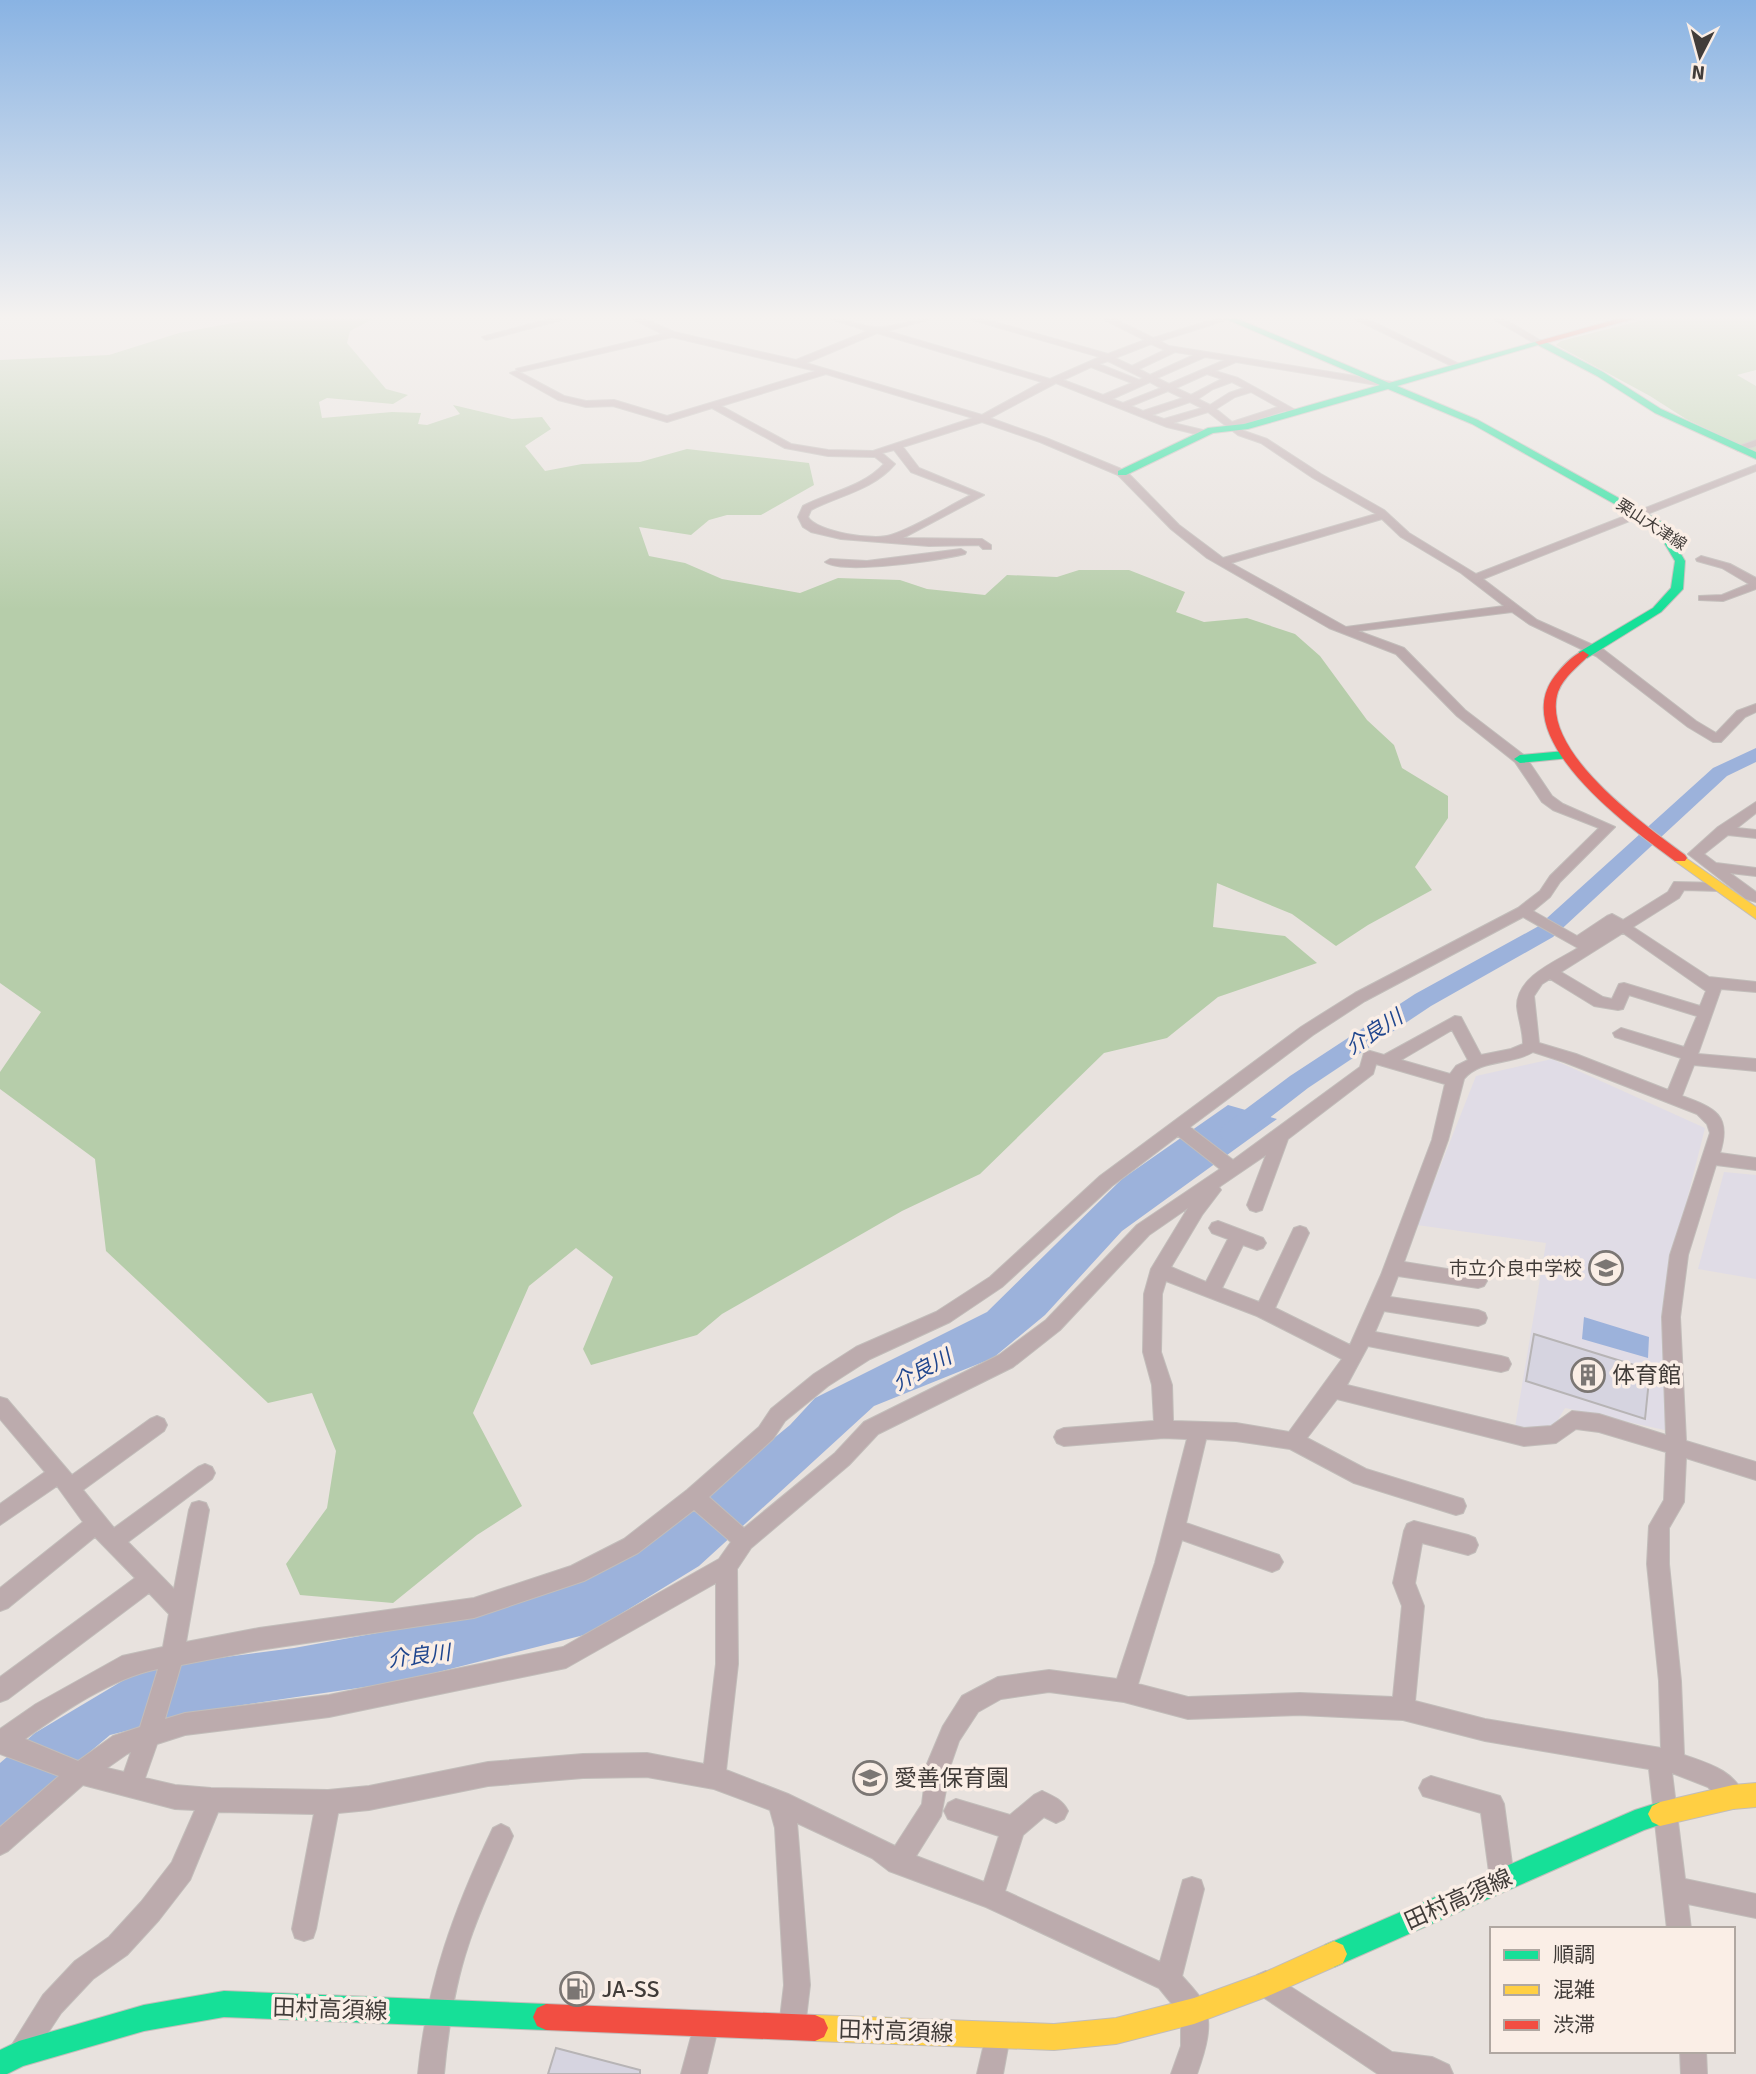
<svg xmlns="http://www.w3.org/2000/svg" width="1756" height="2074" viewBox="0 0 1756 2074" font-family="Signika,'Noto Sans JP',sans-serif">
<rect width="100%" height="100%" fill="#e8e2de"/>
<path fill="#e0dce6" d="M1552 1059 1705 1128 1664 1292 1669 1431 1565 1408 1550 1433 1515 1427 1546 1243 1417 1225 1476 1076Z
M1724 1172 1756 1175V1279L1698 1269Z"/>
<path fill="#bbd2af" d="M1647 319H1756V370L1737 375 1756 386V452L1686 419 1650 396 1556 345 1561 341Z"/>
<path fill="#b6cdaa" d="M314 319H373L350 331 347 343 386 389 408 395 393 404 327 398 319 402 322 418 392 412 421 413 418 424 427 425 460 414 453 405 512 419 542 417 551 429 525 446 545 471 582 464 640 462 687 449 809 463 814 485 761 515H727L709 520 691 535 639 527 649 556 685 563 722 579 800 593 838 578 900 580 927 589 985 595 1007 575 1057 577 1079 570H1129L1185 592 1176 612 1204 622 1247 618 1295 634 1320 656 1367 720 1394 745 1402 768 1448 796V818L1415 867 1432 890 1368 925 1336 946 1292 914 1217 883 1213 927 1285 936 1317 963 1218 997 1167 1038 1104 1053 980 1174 902 1211 722 1314 697 1335 591 1365 583 1349 613 1277 576 1248 529 1286 473 1413 522 1506 477 1535 393 1603 300 1595 286 1564 327 1508 336 1451 312 1393 268 1403 106 1251 95 1159 0 1089V1072L41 1012 0 983V360L109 355 179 333 249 320Z"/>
<path fill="#9cb2db" d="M1228 1105 1277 1119 1122 1231 1045 1315 993 1358 874 1406 699 1566 588 1634 399 1682 209 1710 110 1735 0 1827V1763L35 1733 144 1668 294 1648 493 1612 627 1559 790 1425 815 1398 987 1312 1122 1179Z
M1584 1317 1649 1337 1648 1358 1582 1339Z"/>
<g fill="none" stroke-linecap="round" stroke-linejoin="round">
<path fill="#9cb2db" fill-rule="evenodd" d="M1756 748V762L1727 776 1553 937 1431 1006 1308 1088 1241 1140 1232 1143 1223 1140 1219 1133 1223 1126 1290 1076 1415 994 1537 927 1713 768Z"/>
</g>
<path fill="#d6d4e0" stroke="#b7b4b5" stroke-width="2" d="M1534 1334 1650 1370 1645 1419 1526 1381Z
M556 2048 640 2070V2074H548Z"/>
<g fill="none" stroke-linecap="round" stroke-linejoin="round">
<g stroke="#c2bdba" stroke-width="2">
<path id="street" d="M549 319H565L486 340 482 337Z
M633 319H645L674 332 796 360 868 331 831 319C847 319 860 326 875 327 890 329 912 319 930 319L887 331 1050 379 1100 357 969 319H984L1108 354 1145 340 1103 319H1115L1153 338 1215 319H1229L1160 341 1169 346 1392 382 1394 384 1389 387 1236 362 1215 371 1238 378 1299 412 1294 415 1285 411 1238 426 1244 431 1267 439 1321 474 1384 510 1409 533 1476 574 1756 465V471L1483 579 1537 620 1604 650 1696 721 1716 733 1737 711 1756 704V712L1745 717 1721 742H1713L1688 727 1596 656 1529 624 1512 612 1358 631 1404 648 1465 710 1525 756 1552 796 1563 804 1615 827 1560 882 1550 897 1533 911 1577 936 1607 916 1612 914 1623 920 1668 892 1674 882 1720 883 1727 887 1720 891 1684 890 1679 898 1633 927 1709 977 1756 982V992L1721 989 1698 1054 1756 1059V1071L1694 1065 1682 1096C1715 1108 1732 1115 1720 1153L1756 1158V1170L1716 1165 1688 1255 1680 1317 1686 1441 1756 1462V1480L1686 1458 1684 1502 1669 1528V1564L1681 1681 1684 1755C1709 1764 1734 1770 1745 1797L1741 1805 1733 1809 1725 1805 1708 1787 1672 1773 1685 1879 1756 1894V1918L1688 1904 1691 1929H1667L1649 1769 1485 1741 1403 1720 1300 1715 1188 1719 1124 1702 1049 1692 1001 1699 978 1712 959 1741 951 1764 941 1816 916 1856 984 1882 999 1836 948 1819 944 1811 948 1803 956 1799 1010 1815 1034 1795 1042 1791C1053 1796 1063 1800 1068 1811L1064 1819 1056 1823 1044 1817 1023 1835 1005 1891 1160 1962 1183 1880 1192 1877 1201 1880 1204 1889 1182 1976C1189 1984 1198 1993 1203 2002 1215 2023 1204 2054 1197 2074H1171L1181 2046V2015L1159 1988 986 1907 889 1871 872 1858 797 1823 810 1985 805 2027 801 2036 792 2040 783 2036 779 2027 784 1985 775 1828 770 1810 714 1789 647 1777 583 1778 488 1786 369 1810 338 1813 316 1929 313 1938 304 1941 295 1938 292 1929 314 1814 218 1812 190 1880 159 1920 127 1955 93 1979 61 2013 32 2057 23 2061 14 2057 10 2048 43 1995 75 1961 109 1937 141 1902 172 1862 195 1810 175 1809 83 1785 8 1851 0 1855V1827L59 1776 0 1754V1729L36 1704 122 1656 163 1647 169 1614 149 1593 8 1699 0 1702V1677L135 1578 95 1537 8 1608 0 1611V1588L83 1522 57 1486 0 1525V1504L45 1472 0 1419V1397L7 1399 72 1475 150 1419 157 1416 164 1419 167 1425 164 1431 83 1490 114 1528 198 1467 205 1464 212 1467 215 1473 212 1479 128 1542 174 1589 189 1510 192 1503 199 1501 206 1503 209 1510 186 1642 259 1628 474 1598 571 1566 624 1539 687 1490 759 1427 771 1409 814 1374 856 1347 936 1312 990 1277 1100 1176 1301 1027 1355 993 1518 908 1540 891 1550 876 1599 828 1553 810 1542 802 1515 762 1457 716 1396 654 1329 628 1207 558 1171 529 1118 475 1040 442 982 422 903 447 919 468 984 495 903 538 982 539 991 545V549H983L979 545 929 546 841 539 811 532 803 527 798 517 803 506C830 492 863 487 884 464L875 457 828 456 785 448 712 408 667 422 613 406 586 407 558 400 510 373 517 371 564 396 586 401 614 400 667 416 816 371 672 337 520 372 516 369 663 334ZM877 333 1042 382 982 415 806 363ZM1151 344 1165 350 1132 366 1115 358ZM1175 352 1194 355 1150 375 1139 369ZM1205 357 1225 360 1169 384 1157 378ZM1108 361 1143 378 1139 380 1099 364ZM1091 367 1132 383 1103 395 1063 380ZM826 374 973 418 873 451 828 450 791 444 721 406ZM1207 374 1222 379 1191 395 1176 388ZM1150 382 1161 388 1123 403 1112 399ZM1232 382 1244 388 1229 393 1210 405 1198 399 1213 389ZM1056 383 1167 427 1204 436 1207 435V431L1173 423 1208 412 1238 435 1261 443 1313 478 1376 514 1223 558 1179 525 1126 471 1046 438 990 418ZM1168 391 1183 398 1143 411 1131 406ZM1251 392 1278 407 1232 422 1216 409 1235 397ZM1190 402 1202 408 1164 419 1152 415ZM894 450 911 472 971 495C945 508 918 526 891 535 875 541 816 532 808 517L811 510C840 495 873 490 895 464L882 453ZM1382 519 1401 537 1461 573 1504 606 1346 627 1231 563ZM1523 917 1578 948C1557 961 1517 976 1517 1006 1518 1018 1523 1030 1523 1044L1511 1049 1481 1055 1461 1017 1455 1016 1384 1055 1370 1051 1364 1053 1360 1067 1233 1160 1190 1127 1313 1035 1365 1001ZM1623 933 1706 991 1700 1006 1624 983 1619 984 1612 999 1603 997 1561 972ZM1550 979 1594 1006 1618 1010 1623 1009 1629 995 1697 1016 1684 1047 1621 1028 1613 1033 1615 1037 1681 1058 1668 1090 1576 1054 1539 1043 1534 996 1542 984ZM1452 1030 1468 1060 1456 1066 1450 1074 1401 1060ZM1533 1052 1564 1062 1697 1114 1707 1124 1710 1133 1670 1255 1662 1317 1666 1435 1599 1414 1572 1411 1551 1426 1524 1428 1347 1385 1368 1346 1501 1372 1508 1370 1511 1364 1508 1358 1501 1356 1375 1332 1384 1311 1478 1326 1485 1323 1487 1318 1485 1313 1478 1310 1390 1297 1398 1276 1478 1288 1484 1286 1487 1281 1484 1276 1478 1274 1404 1262 1448 1140 1464 1079C1480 1059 1512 1065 1533 1052ZM1376 1064 1445 1084 1432 1140 1381 1275 1350 1345 1275 1308 1309 1233 1306 1228 1300 1226 1294 1228 1259 1302 1222 1288 1243 1245 1257 1250 1263 1248 1266 1243 1263 1238 1218 1221 1212 1223 1209 1228 1212 1233 1228 1239 1206 1282 1171 1267 1202 1215 1221 1190 1219 1187 1266 1155 1247 1205 1250 1210 1256 1212 1262 1210 1288 1139 1373 1074ZM1178 1136 1220 1169 1137 1225 1046 1320 999 1355 864 1422 835 1453 744 1528 709 1497 773 1439 785 1421 828 1386 870 1359 950 1322 1002 1287 1112 1186ZM1188 1208 1151 1269 1144 1294 1143 1352 1152 1385 1154 1421 1064 1428 1057 1431 1054 1437 1057 1443 1064 1446 1164 1438 1187 1439 1155 1563 1117 1679 1049 1670 998 1677 962 1696 943 1726 927 1764 922 1804 895 1846 788 1794 726 1770 738 1664 737 1569 751 1548 849 1465 878 1434 1013 1367 1060 1330 1149 1235ZM1166 1281 1257 1316 1342 1359 1289 1432 1236 1423 1173 1421 1172 1385 1161 1352 1162 1294ZM1337 1399 1524 1446 1556 1443 1576 1429 1599 1432 1666 1452 1664 1500 1649 1526 1647 1564 1659 1681 1661 1748 1485 1719 1415 1701 1424 1606 1415 1583 1422 1543 1468 1555 1475 1552 1478 1545 1475 1538 1468 1535 1414 1521 1407 1524 1404 1531 1393 1583 1402 1606 1393 1697 1300 1693 1188 1697 1138 1684 1182 1540 1272 1572 1279 1569 1283 1562 1279 1555 1186 1523 1206 1439 1236 1441 1290 1449 1354 1483 1456 1515 1463 1513 1466 1506 1463 1499 1366 1469 1307 1438ZM694 1510 731 1542 719 1559 563 1647 329 1695 185 1713 165 1719 181 1665 259 1650 474 1618 584 1581 638 1553ZM716 1583V1664L704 1764 647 1753 583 1754 488 1762 369 1786 328 1790 211 1788 175 1785 145 1778 157 1744 185 1735 329 1717 566 1668ZM158 1669 140 1727 113 1736 78 1761 25 1739C63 1712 112 1678 158 1669ZM131 1752 124 1772 107 1768 127 1754Z
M1355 319H1367L1461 365 1454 367Z
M1493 319H1504L1543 342 1536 344Z
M1756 440V446L1738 451 1733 448Z
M961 549 966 552 965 554C940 560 843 575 825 562L830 559 867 561Z
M1701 556 1730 564 1756 578V589L1723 601 1699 600V596L1722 595 1749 584 1722 568 1697 561 1696 559Z
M1756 802V813L1737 828 1756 830V838L1728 835 1704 854 1716 863 1756 868V876L1730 873 1756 892V902L1746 899 1688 854 1718 827Z
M1431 1776 1500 1796 1504 1804 1514 1879 1511 1888 1502 1891 1493 1888 1490 1879 1481 1813 1423 1796 1419 1788 1423 1780Z
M501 1824 509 1828 513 1836C498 1873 480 1908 468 1946 454 1988 448 2030 444 2074H418C427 1983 454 1910 493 1828Z
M1266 1971 1392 2052 1432 2057 1449 2065 1453 2074H1378L1257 1993 1253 1984 1257 1975Z
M706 2011 715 2015 719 2024 707 2074H681L697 2015Z
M997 2023 1006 2027 1010 2036 1003 2074H977L988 2027Z
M1680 2051H1706L1707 2074H1681Z"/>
</g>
<g stroke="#c2bdba" stroke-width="2">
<path id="fast" d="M1226 319H1238L1389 383 1542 340 1603 372 1661 409 1756 452V459L1655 413 1597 376 1538 345 1397 386 1478 420 1662 522 1685 561 1683 589 1661 612 1587 658H1579V652L1653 608 1671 588 1675 561 1654 526 1472 424 1388 389 1248 429 1213 433 1126 475H1118V471L1208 428 1244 424 1380 385Z
M1565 751 1570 752V758L1520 763 1514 759 1520 755Z
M1660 1802 1668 1806 1672 1814 1668 1822 1644 1830 1334 1967 1325 1963 1321 1954 1325 1945 1635 1810Z
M224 1991 546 2004 555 2008 559 2017 555 2026 546 2030 224 2017 144 2031 23 2066 7 2074H0V2050L19 2041 144 2005Z"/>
</g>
<g stroke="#c2bdba" stroke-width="2">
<path id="slow" d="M1680 854 1756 907V919L1675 861 1673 858 1675 855Z
M1756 1783V1807L1733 1809 1660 1826 1652 1822 1648 1814 1652 1806 1660 1802 1733 1785Z
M1334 1941 1343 1945 1347 1954 1343 1963 1266 1997 1194 2024 1116 2044 1054 2050 815 2041 806 2037 802 2028 806 2019 815 2015 1054 2024 1116 2018 1194 1998 1263 1973Z"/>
</g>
<g stroke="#c2bdba" stroke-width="2">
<path id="jam" d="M1617 319H1633L1539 345 1535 342Z
M1583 651 1589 655C1578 667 1564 676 1558 692 1539 751 1645 825 1685 855L1687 858 1685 861H1675C1633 830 1511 743 1552 680 1559 670 1571 656 1583 651Z
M546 2004 815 2015 824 2019 828 2028 824 2037 815 2041 546 2030 537 2026 533 2017 537 2008Z"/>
</g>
<use href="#street" fill="#bcabad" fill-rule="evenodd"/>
<use href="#fast" fill="#16e098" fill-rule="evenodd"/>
<use href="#slow" fill="#ffcf43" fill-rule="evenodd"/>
<use href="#jam" fill="#f24e42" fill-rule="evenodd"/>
</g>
<linearGradient id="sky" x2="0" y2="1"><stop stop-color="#89b3e3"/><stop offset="0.52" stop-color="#f5f2f0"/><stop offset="1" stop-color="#f5f2f0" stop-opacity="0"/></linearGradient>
<rect width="1756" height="610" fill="url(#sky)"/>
<defs>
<g id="school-ring" transform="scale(1.75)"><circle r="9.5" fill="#faeee6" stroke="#7b7673" stroke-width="1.5"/><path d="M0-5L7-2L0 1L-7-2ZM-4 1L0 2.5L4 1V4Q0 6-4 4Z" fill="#7b7673"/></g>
<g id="building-ring" transform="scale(1.75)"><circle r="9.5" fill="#faeee6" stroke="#7b7673" stroke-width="1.5"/><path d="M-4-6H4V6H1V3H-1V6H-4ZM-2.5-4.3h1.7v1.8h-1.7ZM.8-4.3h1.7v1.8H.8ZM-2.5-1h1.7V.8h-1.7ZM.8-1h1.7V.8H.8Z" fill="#7b7673"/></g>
<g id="fuel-ring" transform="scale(1.75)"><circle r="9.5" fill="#faeee6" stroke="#7b7673" stroke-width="1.5"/><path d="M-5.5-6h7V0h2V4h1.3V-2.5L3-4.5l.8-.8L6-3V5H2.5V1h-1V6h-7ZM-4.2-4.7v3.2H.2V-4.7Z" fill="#7b7673"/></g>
</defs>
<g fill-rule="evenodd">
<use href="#school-ring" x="1606" y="1268"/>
<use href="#building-ring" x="1588" y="1375"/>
<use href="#school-ring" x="870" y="1778"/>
<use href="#fuel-ring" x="577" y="1989"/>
</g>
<g text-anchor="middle" stroke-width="7" stroke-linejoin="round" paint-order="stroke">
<g font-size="16" fill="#413c39" stroke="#faeee6">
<text transform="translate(1652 524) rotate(33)" y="6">栗山大津線</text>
</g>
<g font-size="19" fill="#413c39" stroke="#faeee6" text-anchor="end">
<text x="1582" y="1275">市立介良中学校</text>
</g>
<g font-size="21" font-style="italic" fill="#20468e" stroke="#faeee6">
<text transform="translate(1374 1032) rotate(-33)" y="7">介良川</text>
<text transform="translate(922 1370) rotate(-28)" y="7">介良川</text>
<text transform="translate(419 1656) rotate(-7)" y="7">介良川</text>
</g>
<g font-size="23" fill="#413c39" stroke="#faeee6" text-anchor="start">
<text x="1612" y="1383">体育館</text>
<text x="894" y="1786">愛善保育園</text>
<text x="602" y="1997">JA-SS</text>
</g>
<g font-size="23" fill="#413c39" stroke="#faeee6">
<text transform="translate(1458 1899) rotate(-24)" y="8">田村高須線</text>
<text transform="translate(330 2009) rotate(2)" y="8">田村高須線</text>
<text transform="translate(896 2031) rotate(2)" y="8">田村高須線</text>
</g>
</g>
<rect x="1490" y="1927" width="245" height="126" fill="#faeee6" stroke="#b0a7a1" stroke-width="2"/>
<rect x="1504" y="1950" width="35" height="10" fill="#16e098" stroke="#b0a7a1" stroke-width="2"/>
<text x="1553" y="1962" font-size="21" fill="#413c39">順調</text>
<rect x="1504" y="1985" width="35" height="10" fill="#ffcf43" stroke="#b0a7a1" stroke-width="2"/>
<text x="1553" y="1997" font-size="21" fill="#413c39">混雑</text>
<rect x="1504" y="2020" width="35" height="10" fill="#f24e42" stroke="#b0a7a1" stroke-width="2"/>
<text x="1553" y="2032" font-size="21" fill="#413c39">渋滞</text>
<g transform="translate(1700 56) rotate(186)" stroke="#faeee6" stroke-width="5" paint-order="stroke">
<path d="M0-5L12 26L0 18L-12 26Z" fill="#413c39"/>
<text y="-10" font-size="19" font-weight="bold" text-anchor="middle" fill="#413c39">N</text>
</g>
</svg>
